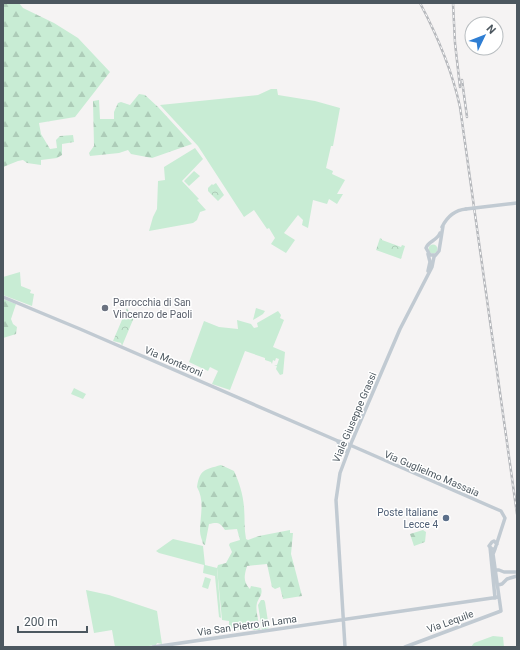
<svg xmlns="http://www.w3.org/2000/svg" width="520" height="650" viewBox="0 0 520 650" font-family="Roboto,sans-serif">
<defs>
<pattern id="forest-firs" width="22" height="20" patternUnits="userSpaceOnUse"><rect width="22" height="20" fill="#c8ecd4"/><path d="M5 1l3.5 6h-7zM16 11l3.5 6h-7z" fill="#adccb8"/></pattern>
<pattern id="park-crowns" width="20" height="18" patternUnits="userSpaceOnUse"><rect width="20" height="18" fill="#c8ecd4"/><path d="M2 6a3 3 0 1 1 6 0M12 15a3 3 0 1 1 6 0" fill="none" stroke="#adccb8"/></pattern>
</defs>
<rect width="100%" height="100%" fill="#f5f3f3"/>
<path fill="#c8ecd4" d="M271 89H277L278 95 315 101 340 108 333 146H331L326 168 333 171 332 174 345 180 337 194H343L337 204 329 199 327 204 313 200 308 228 302 225 303 220 298 215 284 233 295 240 286 253 271 244 275 238 269 228 267 229 254 210 244 217 198 146 160 105 258 95Z
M195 148 203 159 182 181 199 199 197 200 206 210 200 212 197 220 193 223 149 231 153 217 157 209 158 181 165 180 164 167Z
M194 171 200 176 189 186 184 181Z
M428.5 249a4.5 4.5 0 1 1 9 0a4.5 4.5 0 1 1-9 0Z
M20 272 21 286 31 290 30 293 34 294 32 306 3 295V277Z
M256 308 265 311 263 314 253 320Z
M278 311 281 315 280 318 284 320 273 347 285 352 283 374 280 375 276 369 277 366 274 365H277L279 359 276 358 275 361 273 360 272 364 271 362 265 360V358L245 351 230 390 212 384 218 371 210 367 208 371 189 362 204 321 219 327 238 329 237 320 251 324 254 328 258 327 257 323Z
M74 388 86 394 83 399 71 394Z
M173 539 203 546 205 565 217 568 221 618 219 617 215 576 203 573 204 565 159 553 156 551Z
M205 577 211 579 208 589 202 587Z
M86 590 109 595 157 611 162 644 157 643 156 645 142 647H115L112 630 94 633Z
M261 600H264L265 602 269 628 262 630 258 605Z
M493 636 503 637 504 647H471L474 643Z"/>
<path fill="url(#forest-firs)" d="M3 3H19L23 8 54 23 78 38 110 72 75 117 39 123 41 134 50 149 57 148 56 140 60 136 73 135 74 142 62 144V155L57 158 41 160V165L27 163 23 160 18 161 3 167Z
M139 94 145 95 158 107 192 144 152 158 131 154 128 150 119 153 90 156 89 153 94 146 93 101 99 100 100 119H114V112L118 103 121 102 130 105Z
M3 299 16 304 11 319 13 324 17 327 16 334 3 338Z
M221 465 234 471C239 482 243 494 244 507 245 518 244 528 246 539L248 540 259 536 290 530V533H293L291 554 302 596 283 599 280 587 275 589 272 587 267 564 247 566C244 576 243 582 250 589L251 586 261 588C263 595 259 597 257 603 255 610 259 622 260 630H242L229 628V621L222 620 217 568 218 565 226 563 232 552 229 545 230 543 240 540 237 529 225 530C220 522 217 522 209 524L205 545 203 544C202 540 200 535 200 531 200 516 205 501 197 487 200 469 204 470 221 465Z
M423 530 426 532 425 542 414 546 410 534Z"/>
<path fill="url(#park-crowns)" d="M216 183 224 195 218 201 208 191V188L212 184 213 185Z
M380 238 382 239V240L401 247 402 245 405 246 401 259 376 250Z
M127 308 128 310 133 315 134 314 135 315 122 346 121 343 113 341Z"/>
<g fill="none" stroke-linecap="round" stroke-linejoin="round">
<path stroke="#c1cad2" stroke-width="3.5" d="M442 227C447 217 455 210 466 209
M428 254 430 262 428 271
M435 255H430L426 248C428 241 437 241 440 233
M3 297 80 329 338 441 350 445 501 511 505 518 495 549H492L489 546 492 542 494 541 497 544
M338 442 347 452
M490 547 495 598
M495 570H499L504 572H517
M498 585 502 584 507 579 517 576
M153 647 499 597
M345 647 336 500 340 473 352 441 400 329 432 267 434 257 439 251 443 226
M405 647 501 611 493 554 495 549"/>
<g stroke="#b6b8bc" stroke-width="2.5">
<path id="rail" d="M420 3C438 37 452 70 460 107L517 514
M453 3 455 43 460 87
M462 80 467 117"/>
</g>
<use href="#rail" stroke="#fff" stroke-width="1" stroke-dasharray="3" stroke-linecap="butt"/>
<path stroke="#c1cad2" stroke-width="3.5" d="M466 209 517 203"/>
</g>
<circle fill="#6b7280" stroke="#fff" stroke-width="1.5" cx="105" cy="308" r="4"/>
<circle fill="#5c6f8a" stroke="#fff" stroke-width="1.5" cx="446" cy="518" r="4"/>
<g text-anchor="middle" stroke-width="3" stroke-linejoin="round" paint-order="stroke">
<g font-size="10" fill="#5b616d" stroke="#fff" text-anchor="start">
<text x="113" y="306">Parrocchia di San<tspan x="113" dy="12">Vincenzo de Paoli</tspan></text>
</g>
<g font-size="10" fill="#4c575f" stroke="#fff">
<text transform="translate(174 361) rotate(23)" y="4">Via Monteroni</text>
<text transform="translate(354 417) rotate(-67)" y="4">Viale Giuseppe Grassi</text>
<text transform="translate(432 473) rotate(23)" y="4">Via Guglielmo Massaia</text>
<text transform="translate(450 621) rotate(-20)" y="4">Via Lequile</text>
<text transform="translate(247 625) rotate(-8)" y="4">Via San Pietro in Lama</text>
</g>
<g font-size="10" fill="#4e5e75" stroke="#fff" text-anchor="end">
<text x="438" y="516">Poste Italiane<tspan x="438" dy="12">Lecce 4</tspan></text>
</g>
</g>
<rect width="520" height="650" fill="none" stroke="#4c575f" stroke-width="8"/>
<g transform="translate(484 36) rotate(47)"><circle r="19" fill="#ffffff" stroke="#b7bcbf"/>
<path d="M0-3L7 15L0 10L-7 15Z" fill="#2f7ed3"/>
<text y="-6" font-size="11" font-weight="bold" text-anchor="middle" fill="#4c575f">N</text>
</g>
<path d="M18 626v6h69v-6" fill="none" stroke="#4c575f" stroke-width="2"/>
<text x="24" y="626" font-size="12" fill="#4c575f" stroke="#ffffff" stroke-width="3" paint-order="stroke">200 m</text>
</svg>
